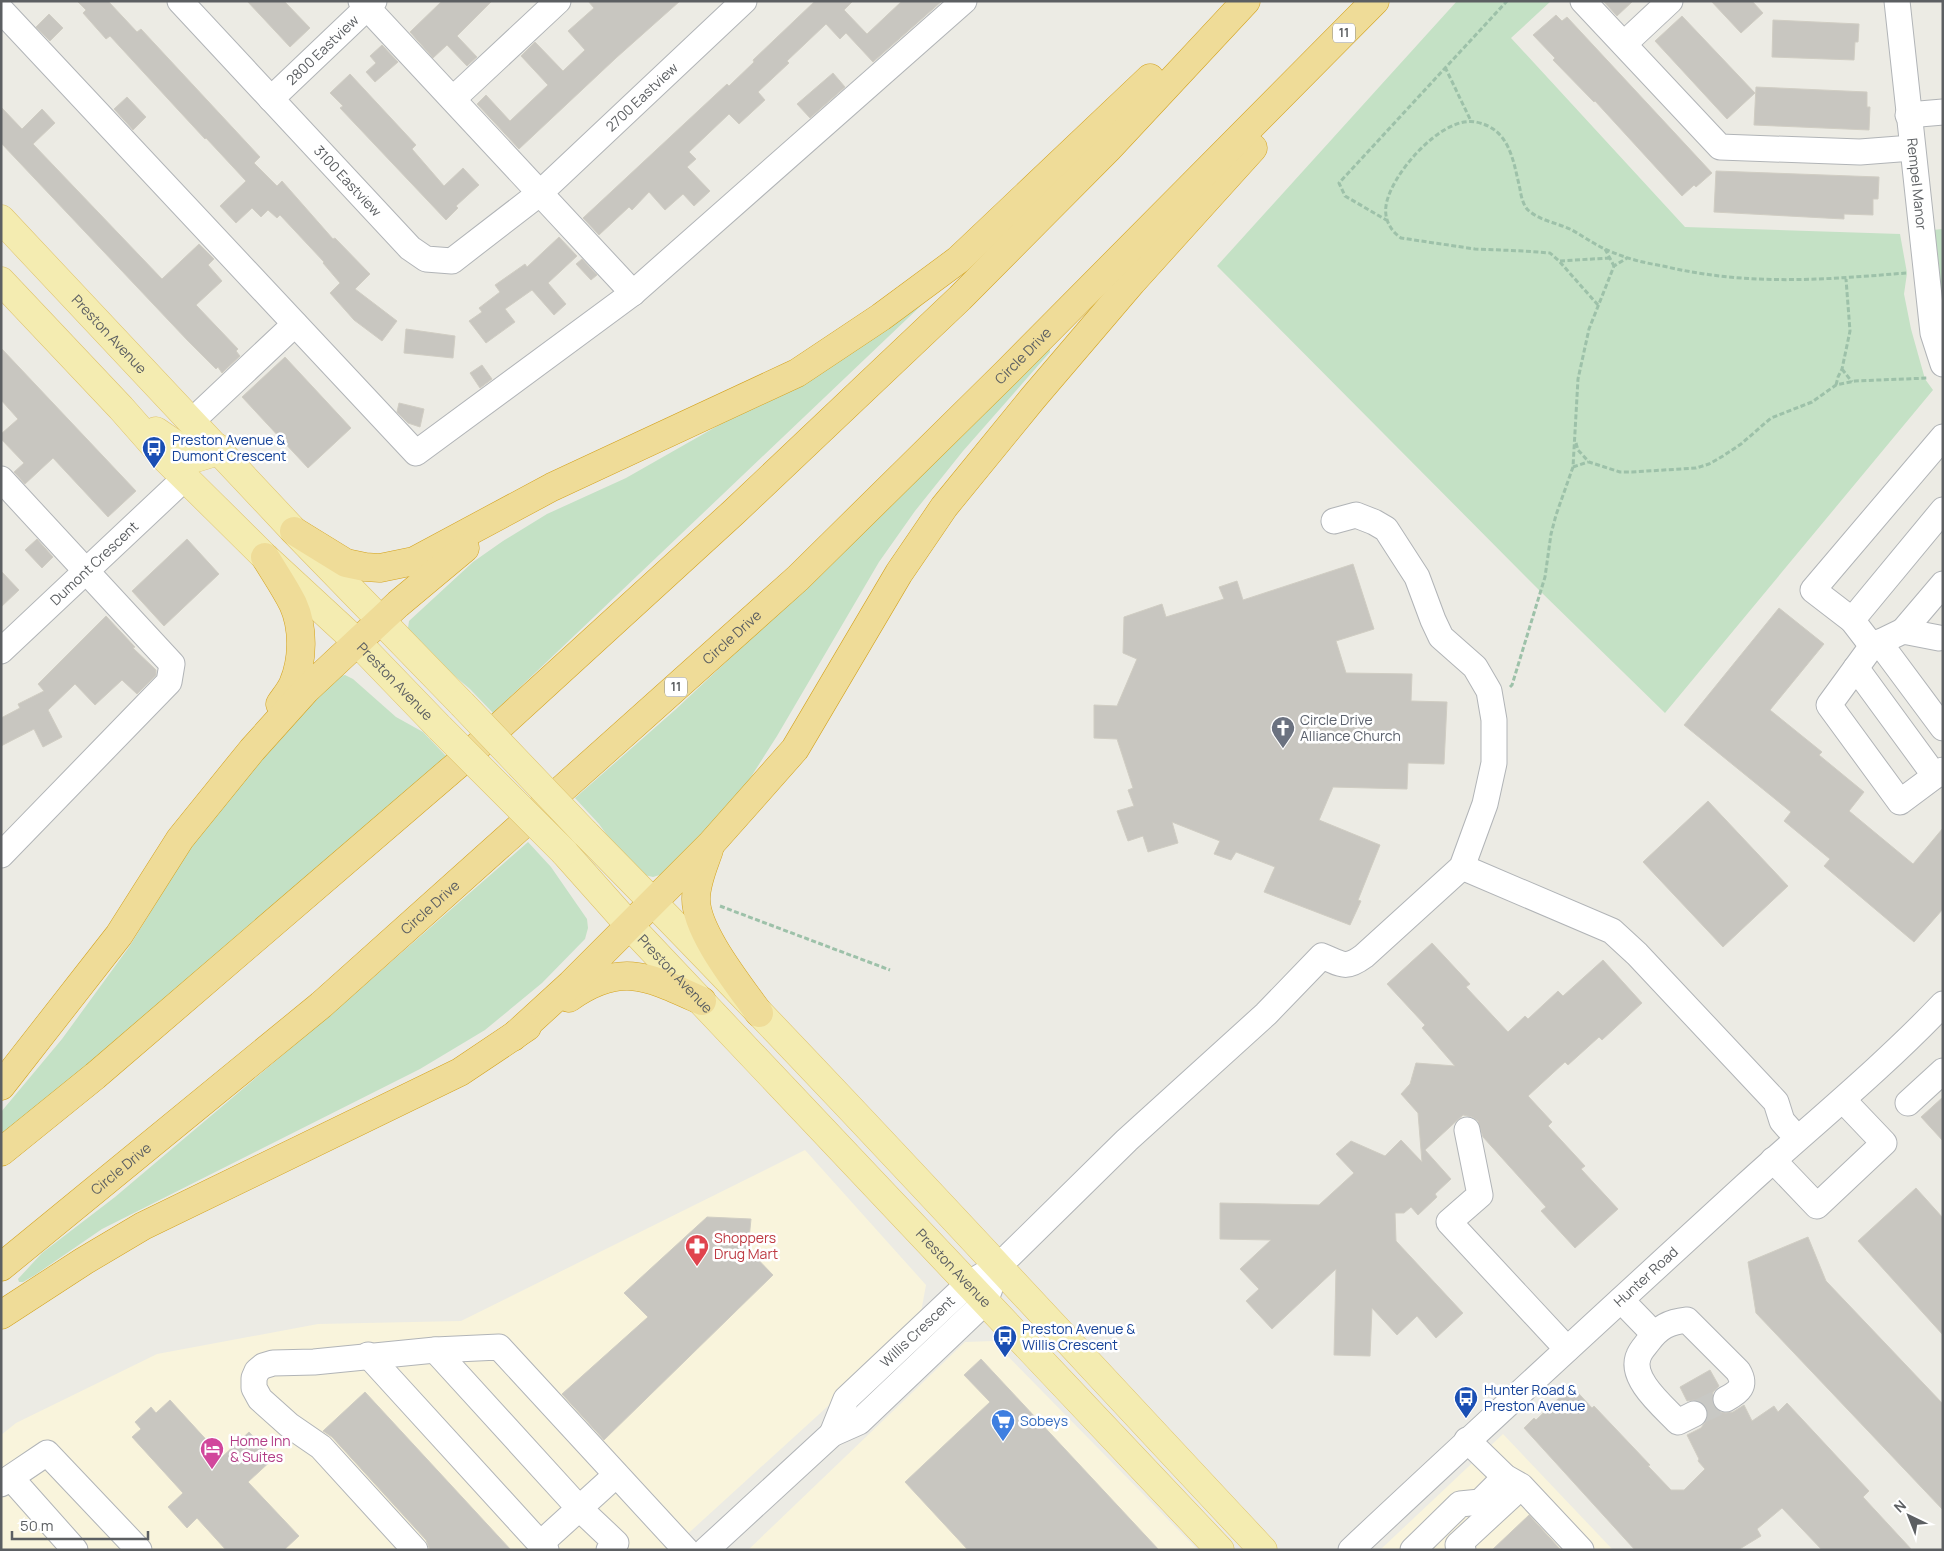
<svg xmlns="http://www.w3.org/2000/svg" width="1944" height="1551" viewBox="0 0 1944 1551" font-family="Manrope,sans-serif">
<rect width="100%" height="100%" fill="#ecebe4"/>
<path fill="#f9f4dc" d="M805 1150 926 1285 919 1323 670 1550H1V1435L16 1423 157 1354 318 1324 461 1321Z
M993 1341 1198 1550H748L965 1342Z
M1503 1434 1613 1550H1380Z"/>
<path fill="#c4e1c5" d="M1457 1H1551L1511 38 1685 227 1900 234 1907 273 1904 294 1911 329 1925 379 1933 390 1665 713 1541 592 1217 266Z
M1943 229V331L1932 230Z
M950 278 493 713 470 689 412 640 408 628 409 621 473 562 503 541 547 514 626 478 807 375Z
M1048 349 1050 350V352L963 451 915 511 879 562 777 736 742 791 663 874 653 877 640 874 631 868 599 824 575 798 675 710 861 535Z
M345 675 353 679 396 717 423 732 446 756 196 974 1 1139V1112L62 1039 129 947 194 842 235 784 336 677Z
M528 842 551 867 587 919 588 928 585 939 542 983 485 1030 420 1069 102 1229 35 1275 23 1282H19L18 1279 42 1253 115 1197 343 1004Z"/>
<path fill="#c8c6c0" stroke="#d0cdc3" d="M77 1H108L137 32 141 29 260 157 254 163 277 186 282 181 333 239 335 238 370 274 355 289 397 321 382 341 354 320 330 293 340 283 323 263 324 262 280 215 277 218 268 210 261 217 252 208 236 223 220 206 246 181 206 138 205 139 180 112 110 36 106 39 83 13 86 10Z
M247 1H284L310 28 290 47Z
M442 1H492L457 36 477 57 467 66 447 45 433 58 410 32Z
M588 1H680L616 58 519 149 477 104 486 95 510 121 548 85 521 56 535 42 563 71 585 50 568 31 594 8Z
M815 1H853L844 10 867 34 902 1H942L873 62 846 33 840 39 826 24 787 61 789 63 758 92 765 100 739 124 729 114 689 152 696 159 687 167 710 191 694 206 683 194 665 210 649 192 632 210 629 207 599 235 583 218 727 84 729 86 754 62 753 60Z
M1603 1H1633L1617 16Z
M1711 1H1752L1763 13 1741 33Z
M49 14 63 28 50 41 36 27Z
M1556 15 1562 21 1567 17 1712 173 1696 187 1694 185 1682 196 1595 101 1594 102 1553 60 1555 58 1533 35Z
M1682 16 1755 93 1727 119 1655 41Z
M1773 20 1859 24 1858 42H1855L1854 60 1772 57Z
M382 45 398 62 375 82 366 72 376 63 370 56Z
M833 73 845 87 810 118 797 104Z
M350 74 416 145 412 149 444 186 463 168 479 185 456 206 458 208 446 220 340 108 343 106 330 93Z
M1756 87 1867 92V107H1870L1869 130 1754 125Z
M127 97 146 117 133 130 114 109Z
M1 107 22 129 42 109 55 123 33 144 162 279 199 244 214 259 208 265 222 281 196 305 238 349 236 351 240 356 222 373 218 367 216 369 188 341 1 143Z
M1716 171 1879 177 1878 199H1873V215L1844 214V219L1714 212Z
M559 237 577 256 548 283 566 304 554 315 532 290 505 309 515 322 486 343 469 321 482 312 479 308 500 292 495 285 525 264 527 267Z
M582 259 597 275 591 280 576 264Z
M406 329 455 336 453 358 404 353Z
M1 348 136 491 108 517 53 458 25 484 14 472 24 463 1 439V434L18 419 1 400Z
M285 357 351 428 308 468 242 397Z
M482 365 492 379 480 388 470 373Z
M399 403 424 409 420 427 408 423 397 412Z
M37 539 53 557 42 568 25 550Z
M187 539 219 574 164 626 132 591Z
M1353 564 1374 629 1336 641 1346 673 1412 674 1411 701 1447 702 1444 764 1408 763 1407 789 1333 787 1319 820 1380 845 1358 900 1361 901 1350 925 1264 892 1275 867 1236 852 1231 860 1214 854 1220 841 1172 822 1178 843 1148 852 1143 836 1128 841 1117 811 1134 806 1128 790 1133 788 1117 739 1094 738V705L1117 706 1137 659 1123 653 1124 617 1162 604 1166 617 1224 599 1219 587 1237 581 1243 600Z
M1 571 19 590 1 607Z
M1779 608 1824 644 1770 710 1822 752 1819 755 1864 792 1849 811 1913 864 1943 828V909L1914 942 1824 866 1830 859 1784 821 1791 812 1684 725Z
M106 616 135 647 133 648 156 670V675L137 694 122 680 95 705 75 684 48 710 62 737 43 747 34 729 1 746V718L20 708 18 704 44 691 38 684Z
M1708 801 1788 886 1723 947 1643 862Z
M1432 943 1470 984 1466 987 1508 1032 1525 1016 1528 1019 1558 991 1563 996 1603 960 1642 1003 1602 1040 1599 1037 1568 1065 1565 1062 1528 1096 1552 1122 1548 1126 1585 1166 1581 1169 1618 1209 1575 1248 1541 1211 1546 1207 1483 1137 1478 1121 1472 1117 1463 1115 1425 1150 1451 1179 1435 1194 1437 1197 1418 1215 1411 1207 1404 1213H1395L1396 1241 1463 1313 1436 1338 1417 1316 1397 1335 1372 1308 1370 1356 1334 1355 1336 1269 1272 1329 1246 1301 1259 1289 1240 1269 1271 1240 1220 1239V1203L1319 1205 1354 1173 1336 1154 1351 1141 1385 1156 1401 1140 1422 1162 1418 1113 1401 1094 1410 1084 1416 1063 1455 1066 1422 1028 1425 1025 1387 984Z
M1943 1097V1141L1921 1117Z
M1916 1188 1943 1218V1335L1858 1241Z
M707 1217 751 1219 748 1249 773 1275 604 1440 562 1394 648 1317 624 1293Z
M1808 1237 1826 1281 1943 1404V1510L1756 1313 1748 1262Z
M981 1359 1159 1550H968L905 1482 990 1402 964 1375Z
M1710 1370 1719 1386 1713 1392 1712 1399 1714 1406 1719 1412 1726 1413 1733 1412 1744 1405 1752 1421 1774 1406 1778 1412 1787 1403 1869 1491 1863 1497 1912 1550H1822L1782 1508 1757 1529 1761 1536 1738 1550H1635L1524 1428 1534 1418 1536 1420 1560 1397 1559 1395 1570 1384 1592 1408 1594 1406 1650 1465 1648 1466 1671 1490H1684L1705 1469 1698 1461 1699 1459 1687 1435 1701 1428 1706 1421 1708 1414 1707 1407 1701 1402 1694 1400 1687 1401 1680 1387Z
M365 1392 511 1550H430L426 1540 332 1437 323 1431Z
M170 1400 222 1457 249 1432 274 1458 248 1482 299 1536 284 1550H226L197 1518 187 1528 168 1507 183 1493 132 1437 141 1429 135 1422 151 1407 156 1413Z
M1529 1515 1561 1550H1492Z"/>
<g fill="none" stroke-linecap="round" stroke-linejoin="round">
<path stroke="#c8c8c4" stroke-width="25" stroke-dasharray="25 12" stroke-linecap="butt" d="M1694 1414 1726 1399"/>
<g stroke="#b1b4b7" stroke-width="27">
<g id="minor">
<path id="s1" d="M180 1 410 248 426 259 452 261 540 193 744 1"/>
<path d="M361 1 633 293"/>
<path d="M1583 1 1720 147 1860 152 1912 148"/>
<path id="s2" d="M1897 1 1933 333 1943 364"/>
<path d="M1 10 416 453 633 293 964 1"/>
<path d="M1624 44 1670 1"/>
<path id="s3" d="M271 99 374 1"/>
<path d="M453 99 558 1"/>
<path d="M1908 115 1943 112"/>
<path d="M192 421 295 324"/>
<path d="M1 479 172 664 169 682 1 855"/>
<path d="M1852 620 1813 590 1943 437"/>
<path d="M1903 631 1943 584"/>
<path d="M1939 638 1903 631 1872 646 1852 620 1943 510"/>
<path d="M1879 642 1943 728"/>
<path d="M1872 646 1829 705 1900 802 1943 770"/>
<path id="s4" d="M1 651 186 477"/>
<path d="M1856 668 1935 776"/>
<path d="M1462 867 1612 931 1637 954 1776 1102 1782 1121 1797 1138"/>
<path d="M1908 1103 1943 1071"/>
<path d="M1467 1130 1480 1195 1449 1222 1567 1349"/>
<path d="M1773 1160 1817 1206 1884 1143 1843 1100"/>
<path d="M1621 1300 1654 1334"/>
<path d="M435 1350 579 1508 616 1543 609 1550"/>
<path d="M368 1355 546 1550"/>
<path d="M1694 1414 1678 1422C1664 1407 1628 1378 1639 1355 1641 1350 1645 1346 1648 1342 1659 1327 1669 1322 1687 1320L1738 1371C1747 1386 1739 1392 1726 1399"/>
<path id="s5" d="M832 1434 846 1399 968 1284 998 1266 1010 1255 1127 1140 1266 1014 1322 956C1342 964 1345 970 1364 956L1462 867 1485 804 1494 763V720L1489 691 1475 667 1441 637 1433 620 1417 577 1386 529 1374 522 1356 515 1334 521"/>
<path d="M1467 1440 1505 1477 1521 1486 1581 1550"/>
<path d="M11 1478 75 1550"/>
<path d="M1 1484 47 1453 139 1550"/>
<path d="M540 1544 616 1475"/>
<path d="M415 1550 321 1447 289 1425 260 1399 254 1388V1378L257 1371 263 1366 273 1363 314 1362 435 1350 499 1347 686 1550"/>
<path d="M706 1550 832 1434 859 1422 985 1302 992 1283"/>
<path id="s6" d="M1351 1550C1482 1427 1614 1306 1746 1185 1812 1125 1881 1069 1943 1004"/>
<path d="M1413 1550 1460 1504 1480 1502 1505 1477"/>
<path d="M1463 1550 1458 1545 1512 1495"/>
</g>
</g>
<g stroke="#dfc36b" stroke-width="29">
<g id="major">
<path id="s7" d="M1 219 294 531 462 704"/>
<path id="s8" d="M1 281 121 408 165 458 265 557 357 642 440 728"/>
<path d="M156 431 196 458 209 454 218 448"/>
<path d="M585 833C816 1067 1038 1310 1263 1550"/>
<path id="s9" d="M564 852 629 925 1220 1550"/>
</g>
</g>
<g stroke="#d3a21d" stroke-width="29">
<g id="highway">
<path d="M294 531 346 563 365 567 380 568 414 561 552 487 797 373 881 317 958 260 1150 78"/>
<path d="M265 557C274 572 285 588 293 604 304 628 303 661 293 684 290 691 284 698 280 704"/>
<path d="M709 850C704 865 696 882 696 899 696 932 740 986 759 1013"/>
<path d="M569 998C621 961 649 977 702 1001"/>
<path d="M513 1037 571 984 710 845 795 749 899 573 944 507 1033 398 1132 282 1253 148"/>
<path d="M1 1086 119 935 180 839 252 750 306 690 398 604 465 548"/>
<path d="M1 1152 95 1076 456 766 734 512 960 298 1108 149 1246 1"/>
<path id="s10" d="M1 1267 321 1005 798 578 1007 372 1375 1"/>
<path d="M1 1315 84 1261 143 1226 460 1072 527 1027"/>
</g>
</g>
<path stroke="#9dc1a9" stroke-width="3" stroke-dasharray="5 2.5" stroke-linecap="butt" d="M1445 67 1471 121
M1388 221 1345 196 1339 183 1507 1
M1605 249 1614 266
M1560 261 1609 258
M1598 305 1559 261 1550 253 1524 251 1475 249 1401 238C1391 231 1384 220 1386 206 1390 175 1442 115 1476 122 1510 129 1513 160 1520 189 1521 196 1523 205 1528 210 1540 221 1558 223 1572 230 1586 238 1598 247 1612 252 1628 259 1645 263 1663 266 1747 286 1821 280 1906 273
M1842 369 1852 382
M1836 385 1838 377 1842 369 1850 331 1846 279
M1576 443 1578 450 1589 462 1620 472H1632L1696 468 1709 464 1723 456 1741 444 1771 418 1812 402 1836 385 1855 381 1928 378
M1573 467 1588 462
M1510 687 1512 685 1545 577 1551 534 1556 515 1573 467 1578 379 1589 329 1614 266 1627 258
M720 906 890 970"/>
<use href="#minor" stroke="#fff" stroke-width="25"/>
<use href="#major" stroke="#f4ecb1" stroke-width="28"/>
<use href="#highway" stroke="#efdc98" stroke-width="28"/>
<g stroke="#dfc36b" stroke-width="29" stroke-linecap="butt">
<path id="major-bridge" d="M462 704 585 833
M440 728 564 852"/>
</g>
<use href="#major-bridge" stroke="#f4ecb1" stroke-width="28"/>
</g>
<defs>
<g id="bus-pin" transform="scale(1.25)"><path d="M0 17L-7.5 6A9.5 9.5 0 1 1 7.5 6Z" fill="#1a4fb4" stroke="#fff"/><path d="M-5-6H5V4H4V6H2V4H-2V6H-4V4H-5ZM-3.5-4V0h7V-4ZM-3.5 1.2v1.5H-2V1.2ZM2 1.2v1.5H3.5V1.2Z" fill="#fff"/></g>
<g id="church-pin" transform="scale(1.25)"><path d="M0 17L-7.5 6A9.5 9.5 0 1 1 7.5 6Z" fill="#6b7280" stroke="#fff"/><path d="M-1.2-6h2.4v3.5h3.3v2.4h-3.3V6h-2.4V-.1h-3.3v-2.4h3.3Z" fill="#fff"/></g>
<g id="pharmacy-pin" transform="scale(1.25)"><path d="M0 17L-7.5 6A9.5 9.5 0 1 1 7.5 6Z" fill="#e0444e" stroke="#fff"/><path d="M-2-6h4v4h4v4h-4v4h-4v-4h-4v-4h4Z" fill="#fff"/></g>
<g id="supermarket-pin" transform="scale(1.25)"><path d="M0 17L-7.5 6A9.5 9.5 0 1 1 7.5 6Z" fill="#3f7fe0" stroke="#fff"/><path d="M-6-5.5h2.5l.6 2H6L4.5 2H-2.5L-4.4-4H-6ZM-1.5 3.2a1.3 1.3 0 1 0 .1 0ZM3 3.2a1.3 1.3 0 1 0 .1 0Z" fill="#fff"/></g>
<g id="hotel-pin" transform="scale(1.25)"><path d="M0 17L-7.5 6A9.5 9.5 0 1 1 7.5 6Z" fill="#d1479c" stroke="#fff"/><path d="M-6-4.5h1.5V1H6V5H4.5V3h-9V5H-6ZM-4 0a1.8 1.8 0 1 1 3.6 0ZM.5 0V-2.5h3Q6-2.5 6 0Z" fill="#fff"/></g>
</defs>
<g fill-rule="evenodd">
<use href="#bus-pin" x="154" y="448"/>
<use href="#church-pin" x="1283" y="728"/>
<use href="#pharmacy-pin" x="697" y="1246"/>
<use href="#bus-pin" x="1005" y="1337"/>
<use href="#bus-pin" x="1466" y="1398"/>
<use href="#supermarket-pin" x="1003" y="1421"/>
<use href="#hotel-pin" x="212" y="1449"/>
</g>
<g text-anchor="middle" stroke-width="5" stroke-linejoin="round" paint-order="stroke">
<g fill="#fff" stroke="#8d8f91" stroke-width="1">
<rect x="1333" y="23.5" width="22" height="19" rx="4"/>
<rect x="665" y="677.5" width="22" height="19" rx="4"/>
</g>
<g font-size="12" font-weight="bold" fill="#5c5f62">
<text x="1344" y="37">11</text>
<text x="676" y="691">11</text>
</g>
<g font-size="14" fill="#5c5f62" stroke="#fff">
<text dy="5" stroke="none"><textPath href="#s3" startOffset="71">2800 Eastview</textPath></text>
<text dy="5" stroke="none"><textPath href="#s1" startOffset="634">2700 Eastview</textPath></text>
<text dy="5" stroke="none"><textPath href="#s1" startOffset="246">3100 Eastview</textPath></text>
<text dy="5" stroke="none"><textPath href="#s2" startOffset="184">Rempel Manor</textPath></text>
<text dy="5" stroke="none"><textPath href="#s7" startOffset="158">Preston Avenue</textPath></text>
<text dy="5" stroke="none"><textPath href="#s10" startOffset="1370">Circle Drive</textPath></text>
<text dy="5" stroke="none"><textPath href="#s4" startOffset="128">Dumont Crescent</textPath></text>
<text dy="5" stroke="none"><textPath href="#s10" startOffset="965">Circle Drive</textPath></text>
<text dy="5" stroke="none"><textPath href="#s8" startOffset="562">Preston Avenue</textPath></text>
<text dy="5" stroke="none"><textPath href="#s10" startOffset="560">Circle Drive</textPath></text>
<text dy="5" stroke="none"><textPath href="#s9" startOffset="165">Preston Avenue</textPath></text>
<text dy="5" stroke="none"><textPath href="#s10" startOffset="155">Circle Drive</textPath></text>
<text dy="5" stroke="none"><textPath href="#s9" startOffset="570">Preston Avenue</textPath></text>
<text dy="5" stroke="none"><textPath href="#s6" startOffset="402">Hunter Road</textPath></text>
<text dy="5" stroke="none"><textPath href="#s5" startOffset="136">Willis Crescent</textPath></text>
</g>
<g font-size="14" fill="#164399" stroke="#fff" text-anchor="start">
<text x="172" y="445">Preston Avenue &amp;<tspan x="172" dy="16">Dumont Crescent</tspan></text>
<text x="1022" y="1334">Preston Avenue &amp;<tspan x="1022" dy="16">Willis Crescent</tspan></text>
<text x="1484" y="1395">Hunter Road &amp;<tspan x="1484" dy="16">Preston Avenue</tspan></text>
</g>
<g font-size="14" fill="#5b616d" stroke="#fff" text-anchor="start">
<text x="1300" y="725">Circle Drive<tspan x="1300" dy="16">Alliance Church</tspan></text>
</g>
<g font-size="14" fill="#be3a42" stroke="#fff" text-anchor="start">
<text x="714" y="1243">Shoppers<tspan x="714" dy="16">Drug Mart</tspan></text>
</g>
<g font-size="14" fill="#366cbe" stroke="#fff" text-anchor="start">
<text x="1020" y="1426">Sobeys</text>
</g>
<g font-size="14" fill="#b23c85" stroke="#fff" text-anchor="start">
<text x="230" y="1446">Home Inn<tspan x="230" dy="16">&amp; Suites</tspan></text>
</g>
</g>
<rect width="1944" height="1551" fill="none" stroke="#5c5f62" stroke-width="5"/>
<g transform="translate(1909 1516) rotate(317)" stroke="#ffffff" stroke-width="4" paint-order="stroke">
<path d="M0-4L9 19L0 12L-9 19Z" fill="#5c5f62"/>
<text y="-8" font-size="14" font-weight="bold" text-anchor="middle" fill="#5c5f62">N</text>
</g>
<path d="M12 1531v8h136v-8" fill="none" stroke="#5c5f62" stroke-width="2.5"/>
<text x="20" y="1531" font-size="15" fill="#5c5f62" stroke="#ffffff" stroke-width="4" paint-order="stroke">50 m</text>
</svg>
